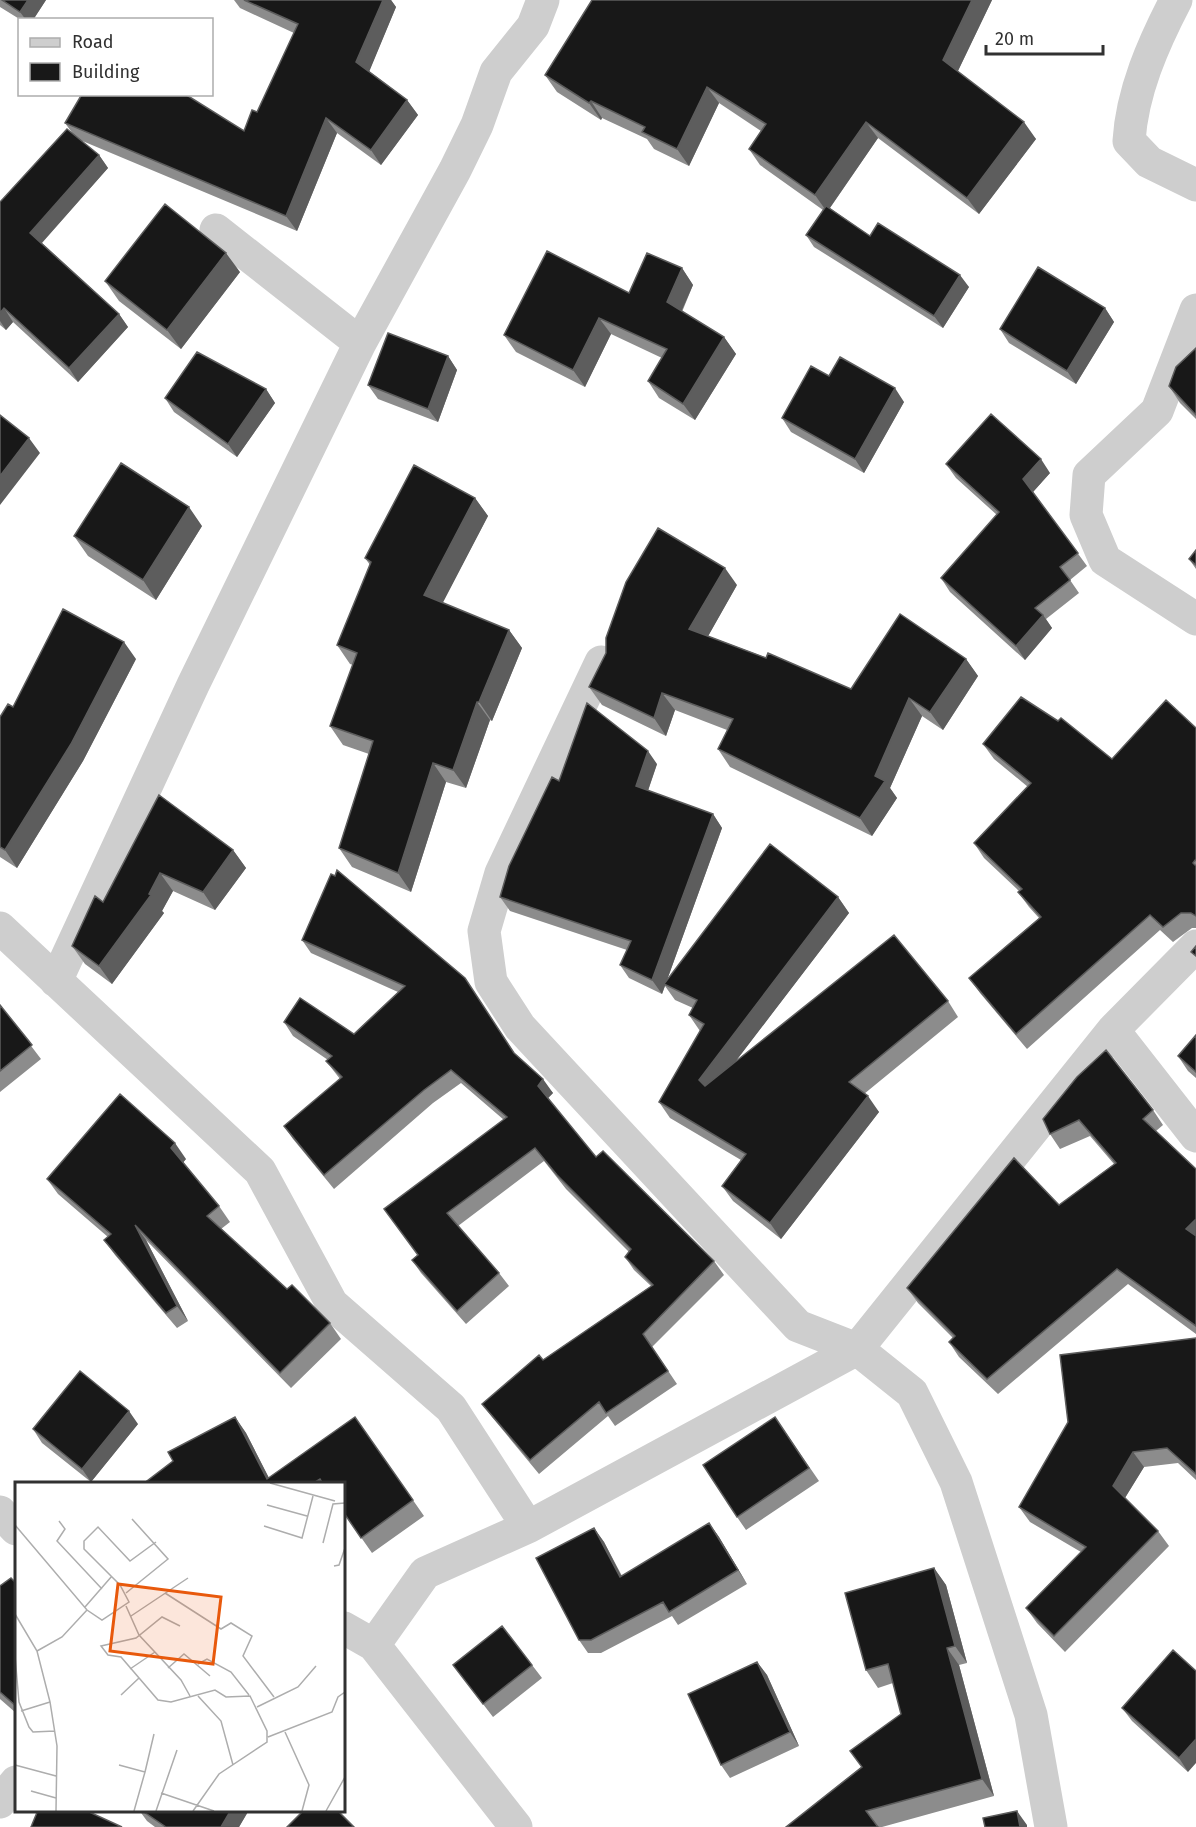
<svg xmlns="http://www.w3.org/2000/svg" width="1196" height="1827" viewBox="0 0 1196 1827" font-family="'Fira Sans',sans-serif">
<rect width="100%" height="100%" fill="#fff"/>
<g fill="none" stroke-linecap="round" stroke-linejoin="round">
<path stroke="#cecece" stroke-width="33" d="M1176 0C1153 44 1132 92 1129 141L1149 162 1196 185
M216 230 360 343
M1196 310 1157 411 1089 475 1086 515 1105 560 1196 619
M601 662 501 873 484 931 491 982 520 1027 798 1326 857 1349 912 1393 956 1482 1031 1715 1051 1827
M0 928 260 1171 332 1304 451 1408 528 1527
M56 981 193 685 360 343 455 170 477 125 496 72 533 26 543 0
M1113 1030 1196 1136
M0 1512 16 1529
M344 1628 374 1645 516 1827
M374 1645 425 1573 528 1527 857 1349 1113 1030 1196 946
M0 1802 16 1782"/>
</g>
<path fill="#8c8c8c" d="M0 0H46L33 20H21L0 7Z
M234 0H391L396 7 369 71 407 100 418 115 381 165 337 133 297 231 80 140 99 155 108 168 42 243 119 314 128 327 78 382 13 322 6 330 0 325V202L73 134 65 123 244 131 257 112 294 33 240 8Z
M592 0H992L958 71 1036 139 979 214 878 138 830 208 870 236 969 287 943 328 814 247 806 235 823 210 760 165 749 149 761 131 719 103 689 166 654 149 647 139 602 118 601 120 557 92 545 75Z
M682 268 693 285 682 312 724 337 736 354 695 420 659 398 648 381 662 358 611 334 585 387 516 352 504 335 629 293Z
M240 272 181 349 119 301 105 281Z
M1105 308 1114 322 1076 384 1009 343 1000 329Z
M1196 348V419L1180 403 1169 386Z
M448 356 457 370 438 422 378 399 368 385Z
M829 376 904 402 864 473 791 432 782 418Z
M266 389 275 403 237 457 174 412 165 398Z
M946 464 1050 473 1033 492 1087 566 1070 580 1079 593 1046 619 1052 628 1025 660 950 592 941 578 997 515 956 478Z
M475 498 488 516 442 603 509 630 522 648 492 721 490 720 466 788 446 782 411 892 352 867 339 848 369 754 343 745 330 726 353 665 350 664 337 645 370 565 365 558Z
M202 526 156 600 88 556 74 536Z
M1196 550V569L1189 559Z
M737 585 708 636 851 689 966 659 978 676 943 730 922 716 890 788 897 798 872 836 730 767 718 749 727 730 675 710 666 736 602 705 589 687Z
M136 659 83 761 17 868 0 857V717L13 707Z
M1196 728V928H1192L1173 942 1160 930 1027 1049 980 993 969 978 1039 918 1029 907 1018 892 1019 891 984 858 974 843 1028 787 994 759 983 744 1112 759Z
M657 764 648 791 713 814 722 828 667 980 838 897 849 913 734 1063 948 1001 958 1017 864 1094 879 1112 781 1239 733 1201 722 1186 741 1160 670 1118 659 1102 700 1031 689 1015 693 1008 675 1000 665 986 662 994 629 978 620 965 627 950 510 911 500 897 559 781Z
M159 795 233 850 246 868 215 910 173 891 162 911 164 913 112 984 85 964 72 946 103 902Z
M302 940 474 992 515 1054 553 1093 548 1098 596 1157 714 1261 724 1275 652 1347 677 1384 615 1426 608 1416 539 1474 492 1417 482 1404 543 1360 651 1286 634 1270 625 1257 629 1252 566 1189 544 1161 458 1226 499 1273 509 1286 466 1324 421 1273 412 1260 417 1255 504 1120 461 1083 433 1103 334 1189 293 1139 284 1126 340 1079 326 1061 328 1060 293 1036 284 1022 354 1034 398 992 311 953Z
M0 1005 41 1059 0 1092Z
M1196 1035V1078L1188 1071 1178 1056Z
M1153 1110 1163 1125 1156 1131 1196 1169V1334L1128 1284 998 1394 959 1357 949 1342 953 1338 918 1303 907 1288 1059 1205 1114 1164 1090 1136 1060 1149 1050 1134 1043 1119Z
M186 1159 183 1162 219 1206 230 1222 221 1229 287 1289 330 1323 341 1339 291 1388 146 1240 188 1321 177 1328 115 1255 104 1240 108 1237 58 1194 47 1179Z
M1196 1338V1480L1178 1463 1144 1467 1125 1498 1158 1531 1169 1546 1065 1652 1037 1623 1026 1608 1081 1552 1030 1522 1019 1507Z
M235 1417 246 1433 269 1478 355 1417 424 1516 372 1553 344 1513V1484H143Z
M775 1417 819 1481 746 1530 737 1517Z
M138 1424 91 1482 42 1443 33 1429Z
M709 1523 719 1537 747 1584 678 1625 672 1616 601 1653H588L579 1640 594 1528 604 1542 622 1576Z
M934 1568 946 1585 967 1663 959 1665 994 1796 882 1827H786L861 1767 901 1714 893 1683 878 1688 866 1670Z
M16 1583V1713L0 1699V1586Z
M1173 1650 1188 1772 1132 1721 1122 1708Z
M757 1662 767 1675 799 1746 730 1778 721 1765Z
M453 1665H532L542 1678 493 1717Z
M139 1810H249L239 1827H155L147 1821Z"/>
<path fill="#5d5d5d" d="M28 0H46L33 20H26L20 12Z
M383 0H391L396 7 367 77 356 62Z
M972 0H992L955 77 943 60Z
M707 87 719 103 689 166 677 149Z
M407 100 418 115 381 165 371 150Z
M591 101 602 118 601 120 589 103Z
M326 118 337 133 297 231 286 216Z
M866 122 878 138 827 212 815 195Z
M1024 122 1036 139 979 214 967 198Z
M99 155 108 168 39 246 30 233Z
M226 253 240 272 181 349 167 330Z
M682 268 693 285 678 319 667 302Z
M960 275 969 287 943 328 934 316Z
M4 308 13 322 6 330 0 321V313Z
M1105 308 1114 322 1076 384 1067 371Z
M119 314 128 327 78 382 69 368Z
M599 318 611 334 585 387 573 370Z
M724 337 736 354 695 420 683 404Z
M448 356 457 370 438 422 428 409Z
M895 388 904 402 864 473 855 459Z
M266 389 275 403 237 457 228 444Z
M29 438 40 453 0 505V476Z
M1041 459 1050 473 1033 492 1023 479Z
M475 498 488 516 437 614 424 595Z
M189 507 202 526 156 600 143 580Z
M725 568 737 585 702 647 689 629Z
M1043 615 1052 628 1025 660 1016 646Z
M509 630 522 648 492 721 479 702Z
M124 642 136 659 83 761 17 868 5 850Z
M966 659 978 676 943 730 930 712Z
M662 693 675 710 666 736 654 718Z
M909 698 922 716 890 788 897 798 872 836 860 818 875 776Z
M477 702 490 720 466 788 453 770Z
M648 751 657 764 645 799 636 786Z
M433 763 446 782 411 892 398 873Z
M713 814 722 828 662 994 652 980Z
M233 850 246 868 215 910 203 892Z
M160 873 173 891 162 911 164 913 112 984 99 966 149 894Z
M838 897 849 913 710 1095 699 1080Z
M543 1079 553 1093 547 1099 538 1086Z
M868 1096 879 1112 781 1239 770 1223Z
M175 1143 186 1159 182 1164 171 1148Z
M1196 1219V1243L1186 1229Z
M135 1225 146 1240 188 1321 177 1306Z
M129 1411 138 1424 91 1482 82 1469Z
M235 1417 246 1433 272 1484 267 1479Z
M1133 1452 1144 1467 1123 1501 1113 1486Z
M709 1523 719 1537 747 1584 738 1570Z
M594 1528 604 1542 629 1591 620 1577Z
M934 1568 946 1585 967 1663 955 1646Z
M947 1648 959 1665 994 1796 982 1779Z
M757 1662 767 1675 799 1746 790 1732Z
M1196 1739V1763L1188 1772 1179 1758Z
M231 1810H249L239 1827H221Z
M1017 1811 1027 1825V1827H1020Z"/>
<path fill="#181818" stroke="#5d5d5d" stroke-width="1.5" d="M2 0H28L20 12Z
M244 0H383L356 62 407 100 371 150 326 118 286 216 65 123 82 94H185L244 131 252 110 257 112 298 24Z
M592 0H972L943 60 1024 122 967 198 866 122 815 195 749 149 766 124 707 87 677 149 642 132 645 127 591 101 589 103 545 75Z
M67 129 99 155 30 233 119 314 69 368 4 308 0 313V202Z
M165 204 226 253 167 330 105 281Z
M826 206 870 236 878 223 960 275 934 316 806 235Z
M547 251 629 293 647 253 682 268 667 302 724 337 683 404 648 381 667 349 599 318 573 370 504 335Z
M1038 267 1105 308 1067 371 1000 329Z
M388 333 448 356 428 409 368 385Z
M1196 348V415L1169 386 1176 367Z
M197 352 266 389 228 444 165 398Z
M840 357 895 388 855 459 782 418 811 366 829 376Z
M991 414 1041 459 1023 479 1078 553 1060 567 1070 580 1035 608 1043 615 1016 646 941 578 999 512 946 464Z
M0 415 29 438 0 476Z
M121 463 189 507 143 580 74 536Z
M414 465 475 498 424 595 509 630 479 702H477L453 770 433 763 398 873 339 848 373 741 330 726 357 653 337 645 371 562 365 558Z
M658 528 725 568 689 629 766 658 768 653 851 689 900 614 966 659 930 712 909 698 875 776 885 781 860 818 718 749 733 719 662 693 654 718 589 687 606 653V638L626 582Z
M1196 550V565L1189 559Z
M63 609 124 642 71 744 5 850 0 847V717L8 704 13 707Z
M1021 697 1058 721 1061 718 1112 759 1166 700 1196 728V859L1193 863 1196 866V916L1191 913H1181L1163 927 1150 915 1016 1034 969 978 1041 917 1018 892 1022 889 974 843 1031 783 983 744Z
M587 703 648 751 636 786 713 814 652 980 620 965 631 941 500 897 509 866 552 777 559 781Z
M159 795 233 850 203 892 160 873 149 894 151 895 99 966 72 946 95 896 103 902Z
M770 844 838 897 699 1080 705 1086 894 935 948 1001 849 1082 868 1096 770 1223 722 1186 746 1154 659 1102 704 1024 689 1015 697 1000 664 984Z
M337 870 465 978 514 1053 543 1079 538 1086 596 1157 603 1151 714 1261 643 1334 668 1371 606 1413 599 1402 530 1460 482 1404 539 1355 543 1360 653 1285 625 1257 631 1249 557 1175 535 1148 447 1213 499 1273 457 1311 412 1260 418 1255 384 1209 507 1117 451 1070 424 1090 324 1175 284 1126 342 1077 326 1061 332 1056 284 1022 300 998 354 1034 405 986 302 940 331 874 335 876Z
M1196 946V956L1191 952Z
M0 1005 32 1045 0 1071Z
M1196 1035V1072L1178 1056Z
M1106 1050 1153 1110 1143 1119 1196 1169V1219L1186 1229 1196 1236V1326L1117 1269 987 1379 949 1342 955 1336 907 1288 1014 1158 1059 1205 1116 1163 1079 1120 1050 1134 1043 1119 1077 1077Z
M120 1094 175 1143 171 1148 219 1206 207 1216 287 1289 292 1285 330 1323 280 1373 135 1225 177 1306 166 1313 104 1240 111 1234 47 1179Z
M1196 1338V1474L1167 1448 1133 1452 1113 1486 1158 1531 1054 1636 1026 1608 1086 1547 1019 1507 1068 1422 1060 1355Z
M80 1371 129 1411 82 1469 33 1429Z
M235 1417 267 1479 355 1417 413 1500 361 1538 344 1513V1484H323L320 1479 312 1484H143L173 1461 168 1452Z
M775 1417 809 1468 737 1517 703 1465Z
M709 1523 738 1570 669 1612 663 1602 591 1640H579L536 1558 594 1528 620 1577Z
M934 1568 955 1646 947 1648 982 1779 866 1811 878 1827H786L862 1767 850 1751 901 1714 888 1664 866 1670 845 1593Z
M11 1578 16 1583V1706L0 1692V1586Z
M502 1626 532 1665 483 1704 453 1665Z
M1173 1650 1196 1671V1739L1179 1758 1122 1708Z
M757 1662 790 1732 721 1765 688 1694Z
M38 1810H85L122 1827H31Z
M141 1810H231L221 1827H166Z
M304 1810H337L354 1827H287Z
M1017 1811 1020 1827H985L983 1818Z"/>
<g transform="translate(15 1482)">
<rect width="330" height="330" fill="#fff"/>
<path fill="none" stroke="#adadad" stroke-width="1.5" d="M255 1 320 19M252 23 292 34M44 39 50 47 42 59 87 107M0 43 72 128 87 138 114 120 105 103 69 67V59L83 45 115 79 141 60M249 44 287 56 298 14M308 61 318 22 330 21M319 84 324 83 330 66M111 111 153 77 117 37M150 111 206 147 216 141 237 154 228 174 259 215M111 124 124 153 166 198 175 214M70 125 97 94M0 132 22 169 35 220 42 264 41 329M116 134 173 96M165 144 147 135 121 156 86 164 93 173 106 175 143 218 156 220 200 208 211 215 235 214 252 249V260L204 292 178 329M22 169 47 155 72 128M0 174 4 220 14 245 18 250 40 249M183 182 192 177 216 190 234 213M153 186 169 172 195 194M115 187 140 170M106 213 124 196M183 214 206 239 218 283M242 225 283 205 301 184M6 229 35 220M270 250 294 303 287 329M253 255 317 230 323 215 330 210M0 283 41 294M104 283 130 290 119 329M130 290 139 252M16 309 41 316M146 311 199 329M141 329 162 268M311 329 330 295"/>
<path fill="#e8590c" fill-opacity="0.15" stroke="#e8590c" stroke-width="3" d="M103 102 206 115 198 182 95 169Z"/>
<rect width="330" height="330" fill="none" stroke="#313131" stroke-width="3"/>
</g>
<rect x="18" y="18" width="195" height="78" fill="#ffffff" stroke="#adadad" stroke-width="1.5"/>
<rect x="30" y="38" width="30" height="9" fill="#cecece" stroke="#adadad" stroke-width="1.5"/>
<text x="72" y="48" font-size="18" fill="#313131">Road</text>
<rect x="30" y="63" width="30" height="18" fill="#181818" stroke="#adadad" stroke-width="1.5"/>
<text x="72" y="78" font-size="18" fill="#313131">Building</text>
<path d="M986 45v9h117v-9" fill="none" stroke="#313131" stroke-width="3"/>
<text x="995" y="45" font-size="18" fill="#313131" stroke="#ffffff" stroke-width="4.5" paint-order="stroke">20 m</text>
</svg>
